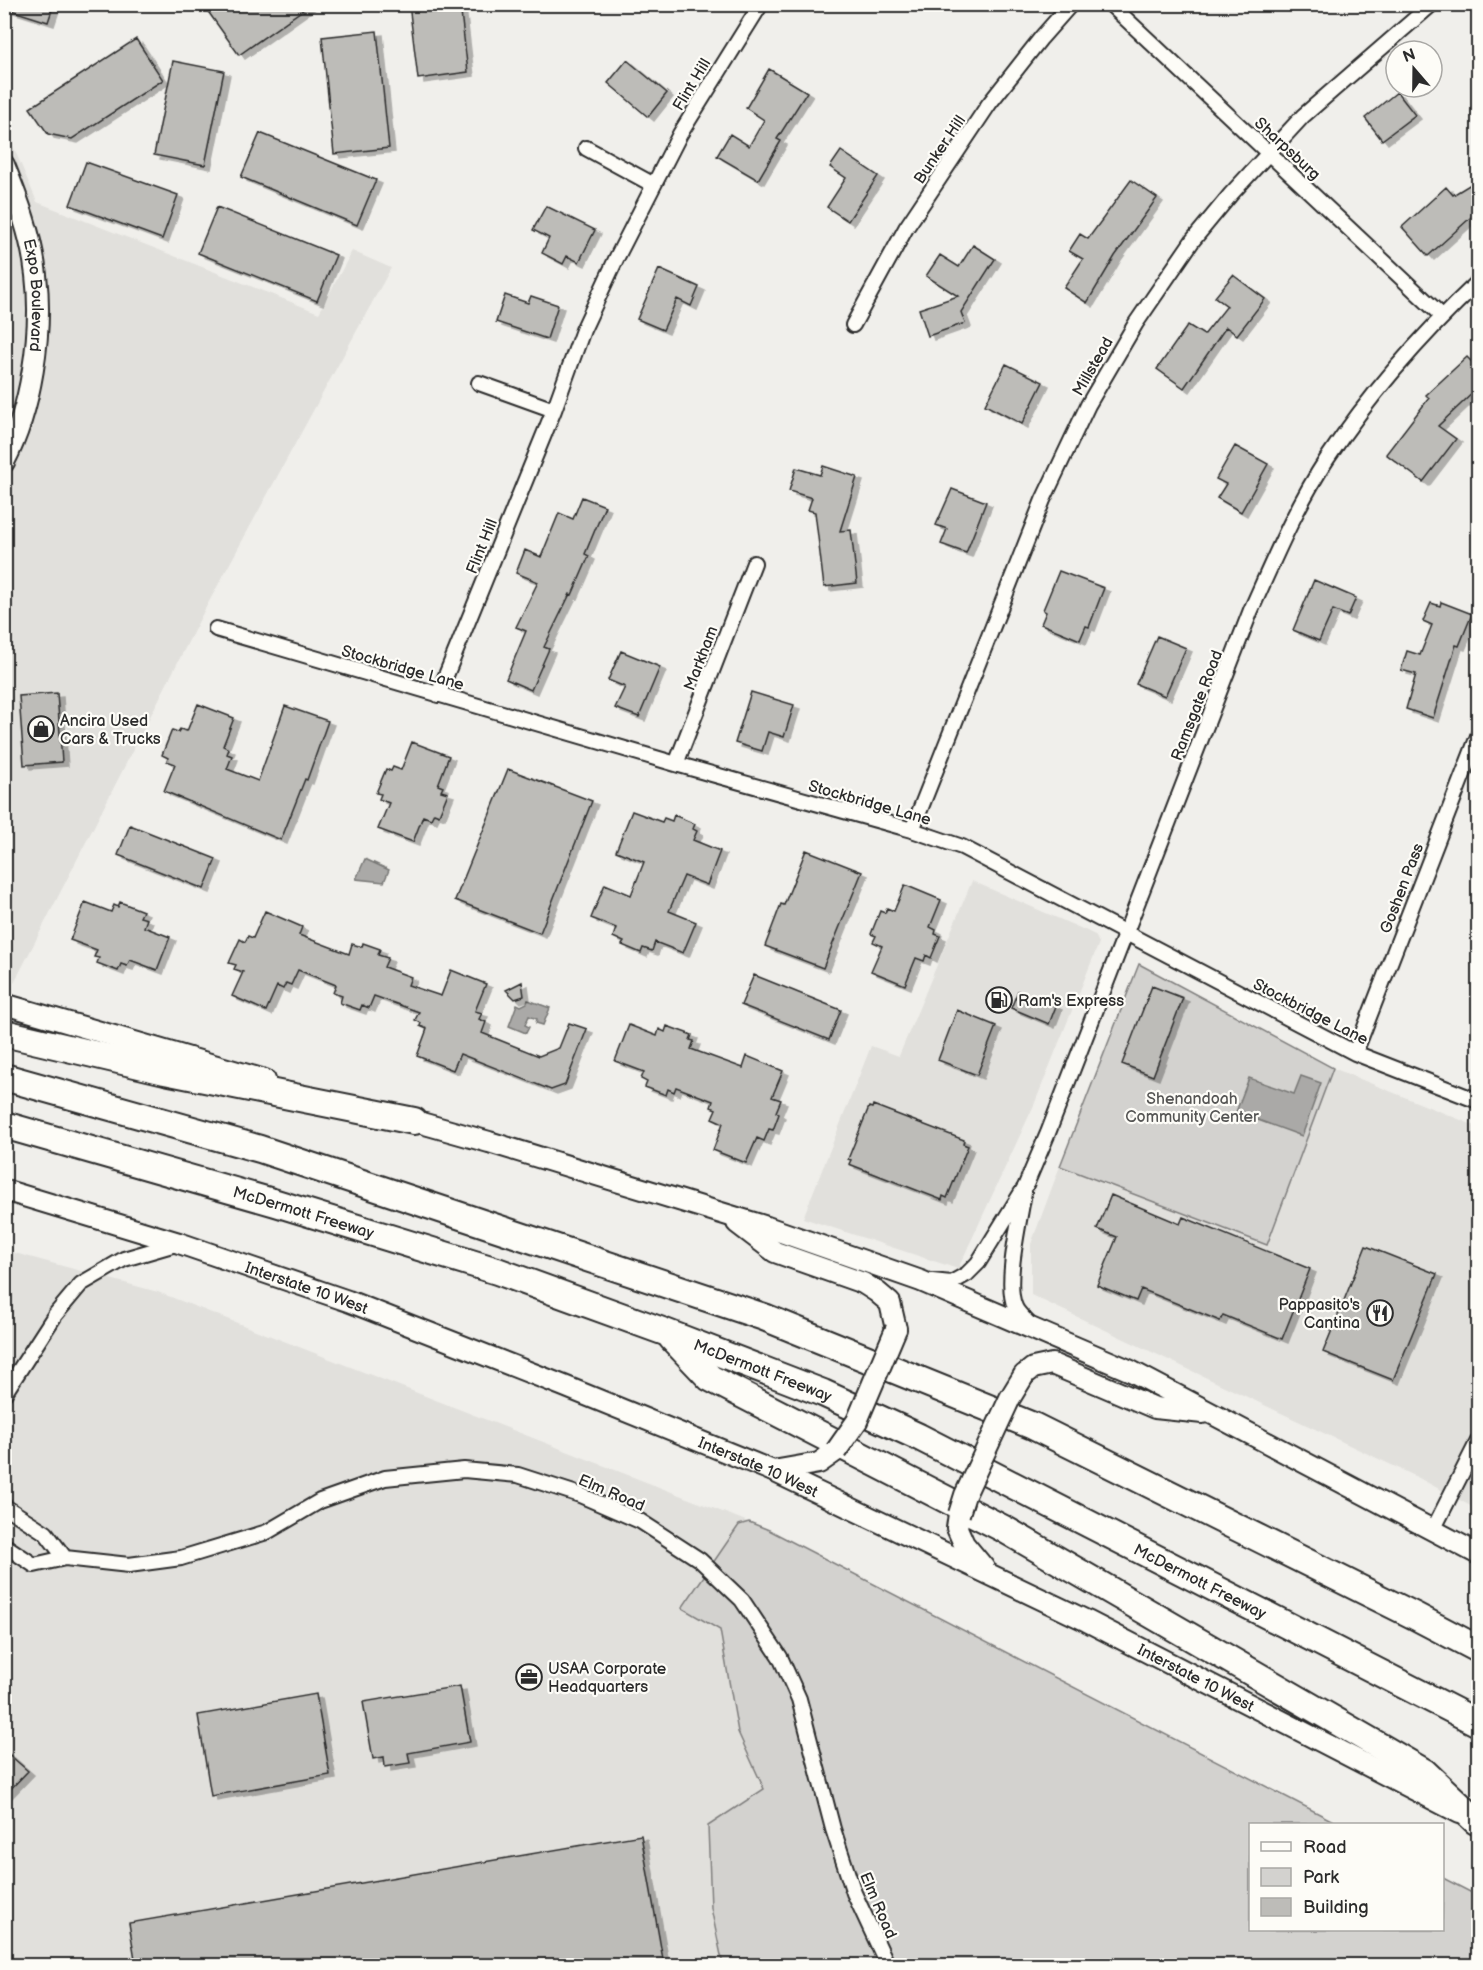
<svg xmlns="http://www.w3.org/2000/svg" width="1483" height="1970" viewBox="0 0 1483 1970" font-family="'Balsamiq Sans',sans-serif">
<defs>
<filter id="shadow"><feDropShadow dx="6" dy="4" stdDeviation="0" flood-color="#0004"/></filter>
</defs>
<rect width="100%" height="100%" fill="#f0efeb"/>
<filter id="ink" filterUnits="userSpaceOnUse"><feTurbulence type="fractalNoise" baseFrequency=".0167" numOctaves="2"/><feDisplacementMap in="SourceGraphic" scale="12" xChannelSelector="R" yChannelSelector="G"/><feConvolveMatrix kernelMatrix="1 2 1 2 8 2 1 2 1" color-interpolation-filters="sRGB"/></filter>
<g filter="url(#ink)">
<path fill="#e1e0dc" d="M4 130 10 139 37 202 319 313 352 251 391 268 205 609 14 983 4 981Z
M972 881 1087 931 1095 935 1099 943 1034 1105 958 1269 803 1218 871 1046 899 1056Z
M1333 1068 1478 1127V1510L1417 1477 1031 1295V1244L1060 1166 1267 1244Z
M4 1250 158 1292 769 1530 1339 1824H1250V1930H1442L1443 1878 1478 1896V1965H5Z"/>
<path fill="#d3d2cf" stroke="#7f7e7d" stroke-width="1.5" d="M1139 964 1333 1068 1267 1245 1060 1166Z
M749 1522 769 1530 1339 1824H1250V1930H1442L1443 1878 1478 1896V1965H723L711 1908 708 1826 764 1789 738 1732 720 1630 682 1608 739 1525Z"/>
<path fill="#aaa9a7" stroke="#777775" stroke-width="1.5" d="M365 859 389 870 384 882 356 879Z
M528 1000 550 1008 543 1025 536 1023 537 1019 529 1016 525 1025 529 1027 526 1033 509 1026 517 1004 521 1006 527 1003Z
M1301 1076 1321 1083 1302 1136 1236 1112 1249 1078 1294 1094Z"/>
<path fill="#bdbcb8" stroke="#2b2b2b" stroke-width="1.5" filter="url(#shadow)" d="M4 4H54L48 22 4 8Z
M214 4H311L239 55 207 10Z
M409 4H460L468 72 418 79Z
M377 31 389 148 334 154 322 37Z
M136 39 163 80 72 139 48 134 30 108Z
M627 60 667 93 648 117 608 83Z
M173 61 224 71 205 165 154 155Z
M769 69 807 92 777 139 781 141 758 180 717 156 730 134 749 146 764 120 746 108Z
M1397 92 1415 115 1382 140 1365 118Z
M260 133 376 180 357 225 241 177Z
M841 151 878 176 848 221 827 207 846 178 830 167Z
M86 162 178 195 162 239 70 205Z
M1479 179V210L1428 256 1402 227 1446 187 1453 195Z
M1131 180 1157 198 1115 256 1087 303 1064 288 1083 259 1069 251 1080 234 1088 239Z
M546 206 595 230 579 262 567 256 563 264 542 253 549 238 533 230Z
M217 207 336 255 317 301 198 253Z
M973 245 995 259 961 312 965 323 928 336 919 309 958 296 926 276 940 255 959 267Z
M659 269 699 287 691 306 677 299 663 330 637 319Z
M1233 275 1265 299 1237 335 1226 327 1184 388 1157 369 1188 325 1204 335 1227 306 1215 297Z
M505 295 528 303 531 296 558 305 547 339 496 322Z
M1467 357 1479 369V387L1438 426 1456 439 1423 482 1386 454 1429 398 1426 395Z
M1006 364 1043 382 1022 424 985 405Z
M1235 446 1268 464 1241 512 1217 498 1226 484 1216 479Z
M823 466 857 477 840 531 851 530 857 583 824 587 815 512 808 510 812 498 789 491 796 468 820 475Z
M952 489 986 502 966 553 941 544 947 529 936 525Z
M582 497 605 506 585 554 589 556 572 595 570 594 544 647 549 649 531 690 506 679 526 631 516 627 538 582 516 573 525 550 541 557 559 513 573 519Z
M1059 571 1104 588 1089 627 1086 626 1080 640 1041 624 1046 612 1043 610Z
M1314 580 1356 598 1348 616 1333 610 1319 641 1293 630Z
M1441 602 1472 614 1459 646 1456 645 1433 718 1406 709 1416 674 1401 670 1407 651 1420 655 1432 625 1423 621 1431 603 1440 606Z
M1157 636 1186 648 1165 696 1136 684Z
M621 651 660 667 639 717 615 708 625 687 608 680Z
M751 692 794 705 784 737 768 732 762 751 735 743Z
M57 693 62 762 24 765 19 696Z
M198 704 234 718 223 746 229 749 227 754 232 756 227 769 258 781 285 706 328 721 307 780 305 779 281 840 164 791 175 764 167 761 168 758 162 755 172 730 178 732 180 729 187 731Z
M412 742 449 756 438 785 443 787 441 791 448 793 439 815 434 813 431 819 423 816 413 842 378 829 389 803 379 799 381 794 376 793 386 769 391 771 393 767 401 770Z
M508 769 592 801 540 933 455 900Z
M632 811 662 822 664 818 672 821 674 815 695 824 693 829 697 831 693 840 720 851 707 885 684 876 669 911 696 922 683 953 655 942 652 951 643 948 641 953 622 945 624 942 613 937 616 928 591 918 605 884 631 895 644 862 616 851Z
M130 825 216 859 204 889 118 855Z
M806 850 862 872 823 968 765 946 781 904 784 905Z
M905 885 941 900 930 927 936 930 935 934 940 936 931 958 926 955 924 961 916 958 905 985 871 971 882 946 873 942 876 936 871 934 880 911 885 913 887 908 894 911Z
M85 902 111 912 114 905 118 907 120 902 143 911 140 917 147 919 144 927 170 937 157 970 130 960 127 966 121 964 118 971 97 963 99 958 94 957 97 950 70 940Z
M265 911 302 927 299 935 349 954 352 944 362 947 363 943 380 949 378 955 388 958 384 967 411 977 408 985 441 996 451 970 486 984 475 1011 482 1013 479 1019 486 1022 482 1033 539 1056 559 1048 569 1023 587 1029 565 1085 551 1090 460 1054 453 1070 417 1056 427 1029 420 1026 421 1023 415 1020 419 1012 374 996 369 1008 362 1005 360 1010 340 1003 342 996 333 993 336 985 298 970 291 985 286 983 283 989 277 986 266 1011 232 996 243 972 234 969 236 965 229 963 240 939 245 942 248 936 253 938Z
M754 975 841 1010 829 1040 741 1005Z
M522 982 524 996 515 999 506 990Z
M1152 986 1183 998 1153 1076 1122 1064Z
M1018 991 1056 1006 1049 1024 1011 1008Z
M957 1010 996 1026 977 1075 938 1060Z
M629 1025 657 1036 659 1029 665 1032 667 1026 692 1035 690 1040 694 1041 691 1049 743 1068 747 1056 783 1071 772 1097 781 1100 776 1112 779 1114 773 1130 769 1129 764 1141 757 1138 746 1163 713 1150 723 1123 712 1118 716 1109 711 1107 713 1101 676 1087 674 1092 668 1089 666 1095 645 1087 647 1082 641 1079 644 1072 615 1061Z
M873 1105 964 1140 963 1144 968 1146 947 1198 943 1196 942 1200 849 1164 851 1160 848 1159 869 1107 872 1108Z
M1111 1195 1180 1224 1183 1217 1310 1269 1282 1339 1223 1315 1220 1321 1141 1289 1136 1301 1097 1285 1117 1237 1097 1229Z
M1366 1246 1437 1274 1393 1380 1323 1352Z
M460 1686 470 1742 408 1753 410 1763 385 1767 384 1757 373 1759 363 1702Z
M316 1694 330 1775 211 1796 198 1715Z
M4 1750 28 1771 4 1796Z
M641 1835 664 1965H136L129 1923Z"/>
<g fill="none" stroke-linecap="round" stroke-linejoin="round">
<g stroke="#2b2b2b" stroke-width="18">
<path id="street" d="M1110 4 1442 316
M586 148 652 184
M853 325 906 228 989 104 1041 38 1071 4
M479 383 554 410
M216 629 676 764 912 830 962 847 1355 1053 1478 1101
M438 695 554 410 583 330 617 257 680 134 761 4
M676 764 754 563
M912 830 1043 500 1088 405 1136 323 1193 240 1231 194 1303 116 1432 4
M1355 1053 1478 736
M1024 1192C1020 1220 1004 1283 1015 1307 1018 1314 1025 1319 1030 1325
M932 1281 951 1283 967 1274 978 1263 1025 1187 1048 1133 1251 610C1274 559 1296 506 1327 459 1370 394 1422 335 1478 282
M4 1394 55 1315 81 1284 124 1259 179 1243
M4 1506 46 1533 65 1558
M1433 1530 1478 1441
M4 1545 34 1565 65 1558 129 1565 181 1558 267 1532 320 1501 385 1478 464 1470 518 1475 580 1495 640 1521 700 1560 742 1600 780 1657 799 1699 833 1829 854 1893 888 1966"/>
</g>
<g stroke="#2b2b2b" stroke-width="24">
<g id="secondary">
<path id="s1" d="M4 165C18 200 32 237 36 275 43 333 31 410 4 462"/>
<path d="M4 1004 265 1080"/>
<path d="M400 1117 489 1142 767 1227 921 1281 1131 1371 1478 1554"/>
<path id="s2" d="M4 1190 179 1243 348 1301 564 1386 773 1471 1087 1621 1460 1813"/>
<path d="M737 1223 775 1252 863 1283 877 1292 890 1303 896 1329"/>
<path d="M1024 1375 1033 1368 1052 1364 1155 1408 1203 1413"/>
<path d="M773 1471 819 1463 836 1451"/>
<path d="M959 1514 957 1528 964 1544 984 1568"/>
</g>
</g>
<g stroke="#2b2b2b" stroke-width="30">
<g id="highway">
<path d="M4 1033 165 1071 414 1121"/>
<path d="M4 1077 260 1149 764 1317 1033 1426 1415 1616 1478 1649"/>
<path id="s3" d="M4 1125 276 1203 497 1271 665 1332 823 1393 919 1437 1478 1723"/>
<path d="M672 1338 710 1378 1004 1529 1424 1772 1476 1821"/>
</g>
</g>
<use href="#street" stroke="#fdfcf7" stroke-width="14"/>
<use href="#secondary" stroke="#fdfcf7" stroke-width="20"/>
<use href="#highway" stroke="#fdfcf7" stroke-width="26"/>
<g stroke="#2b2b2b" stroke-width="24" stroke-linecap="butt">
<path id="secondary-bridge" d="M836 1451 857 1421 896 1329
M959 1514 965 1495 1010 1398 1024 1375"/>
</g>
<use href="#secondary-bridge" stroke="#fdfcf7" stroke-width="20"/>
</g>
</g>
<defs>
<g id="shop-ring" transform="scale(1.35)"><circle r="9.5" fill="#fdfcf7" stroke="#2b2b2b" stroke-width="1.5"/><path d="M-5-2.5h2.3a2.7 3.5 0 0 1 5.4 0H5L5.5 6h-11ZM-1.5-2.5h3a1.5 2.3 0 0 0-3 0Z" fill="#2b2b2b"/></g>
<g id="fuel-ring" transform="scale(1.35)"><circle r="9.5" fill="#fdfcf7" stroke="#2b2b2b" stroke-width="1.5"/><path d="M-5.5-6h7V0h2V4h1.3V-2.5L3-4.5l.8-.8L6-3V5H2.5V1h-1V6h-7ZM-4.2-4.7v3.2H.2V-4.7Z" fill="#2b2b2b"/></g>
<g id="restaurant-ring" transform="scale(1.35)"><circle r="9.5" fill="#fdfcf7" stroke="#2b2b2b" stroke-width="1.5"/><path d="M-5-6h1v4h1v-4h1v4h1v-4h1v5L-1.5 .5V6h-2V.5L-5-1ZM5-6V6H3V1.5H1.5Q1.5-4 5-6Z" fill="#2b2b2b"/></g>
<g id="office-ring" transform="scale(1.35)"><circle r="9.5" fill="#fdfcf7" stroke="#2b2b2b" stroke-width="1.5"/><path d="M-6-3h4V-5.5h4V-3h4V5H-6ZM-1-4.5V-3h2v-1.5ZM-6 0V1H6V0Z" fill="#2b2b2b"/></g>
</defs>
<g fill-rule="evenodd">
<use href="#shop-ring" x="41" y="729"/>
<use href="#fuel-ring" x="999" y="1000"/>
<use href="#restaurant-ring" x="1380" y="1313"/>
<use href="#office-ring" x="529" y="1677"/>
</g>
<g text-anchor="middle" stroke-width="4.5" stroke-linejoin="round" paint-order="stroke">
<g font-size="16" fill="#2b2b2b" stroke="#fdfcf7">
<text transform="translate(691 84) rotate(-59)" y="6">Flint Hill</text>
<text transform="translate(1288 148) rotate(43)" y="6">Sharpsburg</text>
<text transform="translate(939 149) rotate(-56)" y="6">Bunker Hill</text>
<text dy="6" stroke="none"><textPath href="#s1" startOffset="135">Expo Boulevard</textPath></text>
<text transform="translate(1092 366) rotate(-60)" y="6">Millstead</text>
<text transform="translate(481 546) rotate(-68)" y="6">Flint Hill</text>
<text transform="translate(700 658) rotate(-69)" y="6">Markham</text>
<text transform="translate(403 667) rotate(16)" y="6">Stockbridge Lane</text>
<text transform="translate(1196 705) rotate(-69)" y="6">Ramsgate Road</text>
<text transform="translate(870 802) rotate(16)" y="6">Stockbridge Lane</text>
<text transform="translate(1401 888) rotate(-69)" y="6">Goshen Pass</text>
<text transform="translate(1311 1011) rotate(27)" y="6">Stockbridge Lane</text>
<text dy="6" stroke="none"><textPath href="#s3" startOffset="312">McDermott Freeway</textPath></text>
<text dy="6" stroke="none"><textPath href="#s2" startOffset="318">Interstate 10 West</textPath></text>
<text dy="6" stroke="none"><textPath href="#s3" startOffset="798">McDermott Freeway</textPath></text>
<text dy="6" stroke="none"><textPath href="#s2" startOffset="804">Interstate 10 West</textPath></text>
<text transform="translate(612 1492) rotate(23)" y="6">Elm Road</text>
<text dy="6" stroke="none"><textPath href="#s3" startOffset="1284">McDermott Freeway</textPath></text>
<text dy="6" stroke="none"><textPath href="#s2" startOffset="1290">Interstate 10 West</textPath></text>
<text transform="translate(879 1905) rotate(67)" y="6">Elm Road</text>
</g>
<g font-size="16" fill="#2b2b2b" stroke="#fdfcf7" text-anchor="start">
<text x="60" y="726">Ancira Used<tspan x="60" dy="18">Cars &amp; Trucks</tspan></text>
<text x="1018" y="1006">Ram's Express</text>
<text x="1360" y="1310" text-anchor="end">Pappasito's<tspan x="1360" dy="18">Cantina</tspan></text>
<text x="548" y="1674">USAA Corporate<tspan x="548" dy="18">Headquarters</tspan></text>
</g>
<g font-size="16" fill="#555554" stroke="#fdfcf7">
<text x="1192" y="1104">Shenandoah<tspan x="1192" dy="18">Community Center</tspan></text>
</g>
</g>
<rect width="1483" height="1970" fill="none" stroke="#fdfcf7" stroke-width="24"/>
<rect x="12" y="12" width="1459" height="1946" fill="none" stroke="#2b2b2b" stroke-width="2" filter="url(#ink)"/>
<rect x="1249" y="1823" width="195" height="108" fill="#fdfcf7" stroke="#a9a8a5" stroke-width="1.5"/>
<rect x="1261" y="1842" width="30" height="9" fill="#fdfcf7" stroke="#a9a8a5" stroke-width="1.5"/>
<text x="1303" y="1853" font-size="18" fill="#2b2b2b">Road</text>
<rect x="1261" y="1868" width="30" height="18" fill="#d3d2cf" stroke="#a9a8a5" stroke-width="1.5"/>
<text x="1303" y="1883" font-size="18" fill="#2b2b2b">Park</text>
<rect x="1261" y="1898" width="30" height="18" fill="#bdbcb8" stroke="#a9a8a5" stroke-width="1.5"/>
<text x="1303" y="1913" font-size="18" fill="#2b2b2b">Building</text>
<g transform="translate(1414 69) rotate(340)"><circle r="28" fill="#fdfcf7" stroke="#a9a8a5" stroke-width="1.5"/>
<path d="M0-4.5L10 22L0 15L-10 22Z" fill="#2b2b2b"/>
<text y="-9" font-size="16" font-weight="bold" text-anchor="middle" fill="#2b2b2b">N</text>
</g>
</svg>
